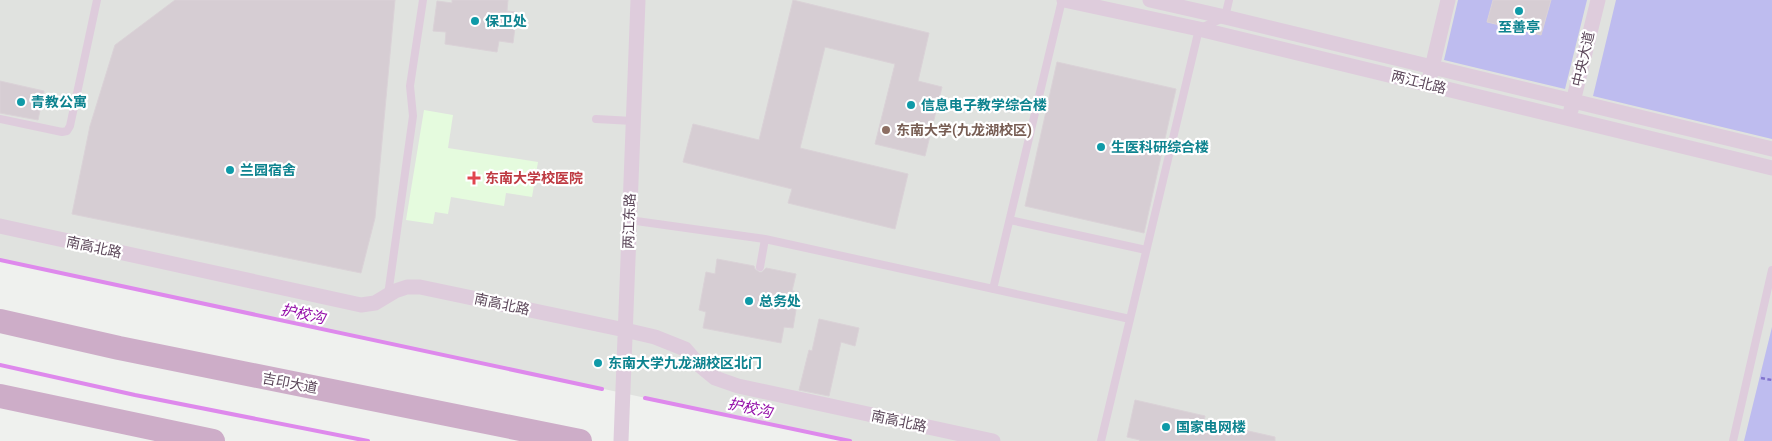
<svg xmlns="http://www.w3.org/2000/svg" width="1772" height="441" viewBox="0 0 1772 441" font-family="Roboto,'Noto Sans SC',sans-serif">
<rect width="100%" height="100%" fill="#eff1ee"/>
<path fill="#e0e2df" d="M0 0H1772V441H847L0 260Z"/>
<path fill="#e5fbde" d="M424 110 453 115 448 148 538 162 532 197 506 193 504 206 451 197 448 214 435 212 433 224 406 220Z"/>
<path fill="#bebcef" d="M1458 0H1587L1565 89 1444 60Z
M1616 0H1772V139L1593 96Z
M1772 327V441H1744Z"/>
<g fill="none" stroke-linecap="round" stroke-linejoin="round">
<path stroke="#de89ec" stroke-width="4" d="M0 260 602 389
M0 365 135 395 368 441
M645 398 850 441"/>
</g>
<path fill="#d6cdd3" stroke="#dad2d7" d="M175 0H395L375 218 361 273 72 214 90 126 115 45Z
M452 0H508L507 11 517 12 513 43 499 41 497 52 445 44 446 32 433 31 437 1 452 3Z
M793 0 929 33 918 81 942 87 925 156 875 144 895 64 825 47 800 148 908 174 895 229 788 203 792 189 683 162 693 124 759 140Z
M1493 0H1551L1541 35 1487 22Z
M1057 62 1176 89 1144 233 1025 206Z
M0 81 44 91 38 120 0 113Z
M717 259 754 266 755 269 759 272H762L766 268 796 274 792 291 799 292 793 328 784 327 781 343 703 328 706 312 699 310 706 272 715 274Z
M819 319 859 328 855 346 841 342 829 396 799 390 809 350 812 351Z
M1135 400 1205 416 1204 421 1275 437V441H1139L1140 440 1127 437Z"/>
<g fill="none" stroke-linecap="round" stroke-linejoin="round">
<path stroke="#8274cd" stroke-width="2.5" stroke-dasharray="4 2.5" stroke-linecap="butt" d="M1761 378 1772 380"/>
<path stroke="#deccdc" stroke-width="8" d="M0 119 62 132 67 131 70 126 97 0
M596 119 633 121
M629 220 765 239 1130 319
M1010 220 1146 250
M760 267 765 239
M993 289 1062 0
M388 295 413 116 410 86 423 0
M1101 441 1199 29 1225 17 1229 0
M1733 441 1772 270"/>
<path stroke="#deccdc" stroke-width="15" d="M1064 0 1199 29 1772 168
M1150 0 1225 17 1772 149
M1430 76 1448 0
M1571 110 1598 0
M0 226 361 305 375 303 395 291 407 287H420L625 330 655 337 685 349 698 364 715 378 738 386 993 441
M621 441 638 0"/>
<path stroke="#cdadc8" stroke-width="24" d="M0 321 119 348 580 441
M0 396 213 441"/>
</g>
<g fill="#0f9aa8" stroke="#fff" stroke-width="2">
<circle cx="1519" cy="11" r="5"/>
<circle cx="475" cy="21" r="5"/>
<circle cx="21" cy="102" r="5"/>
<circle cx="911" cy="105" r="5"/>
<circle cx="1101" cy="147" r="5"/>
<circle cx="230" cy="170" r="5"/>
<circle cx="749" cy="301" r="5"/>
<circle cx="598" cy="363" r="5"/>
<circle cx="1166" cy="427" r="5"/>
</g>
<circle fill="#8d6e63" stroke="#fff" stroke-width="2" cx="886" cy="130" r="5"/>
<path fill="#e0444e" stroke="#fff" stroke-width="2" d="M471.5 170.5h5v5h5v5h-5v5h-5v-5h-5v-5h5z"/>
<g text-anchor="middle" stroke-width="4.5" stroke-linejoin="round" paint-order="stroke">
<g font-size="14" font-weight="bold" fill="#0d838f" stroke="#fff" text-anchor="start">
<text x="485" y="26">保卫处</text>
<text x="1519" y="32" text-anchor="middle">至善亭</text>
<text x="31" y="107">青教公寓</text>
<text x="921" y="110">信息电子教学综合楼</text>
<text x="1111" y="152">生医科研综合楼</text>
<text x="240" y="175">兰园宿舍</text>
<text x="759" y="306">总务处</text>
<text x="608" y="368">东南大学九龙湖校区北门</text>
<text x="1176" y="432">国家电网楼</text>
</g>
<g font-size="14" fill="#5b4659" stroke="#fff">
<text transform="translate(1583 59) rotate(-77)" y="5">中央大道</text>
<text transform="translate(1419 82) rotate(14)" y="5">两江北路</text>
<text transform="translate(629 221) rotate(-88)" y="5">两江东路</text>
<text transform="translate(94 247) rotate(12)" y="5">南高北路</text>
<text transform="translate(502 304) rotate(12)" y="5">南高北路</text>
<text transform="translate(290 383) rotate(11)" y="5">吉印大道</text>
<text transform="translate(899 421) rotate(12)" y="5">南高北路</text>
</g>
<g font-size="14" font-weight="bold" fill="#785e54" stroke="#fff" text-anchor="start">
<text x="896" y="135">东南大学(九龙湖校区)</text>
</g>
<g font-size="14" font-weight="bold" fill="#be3a42" stroke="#fff" text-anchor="start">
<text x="485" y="183">东南大学校医院</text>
</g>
<g font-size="15" font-style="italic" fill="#930ca8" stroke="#fff">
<text transform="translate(303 314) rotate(12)" y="5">护校沟</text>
<text transform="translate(750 408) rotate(12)" y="5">护校沟</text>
</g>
</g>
</svg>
